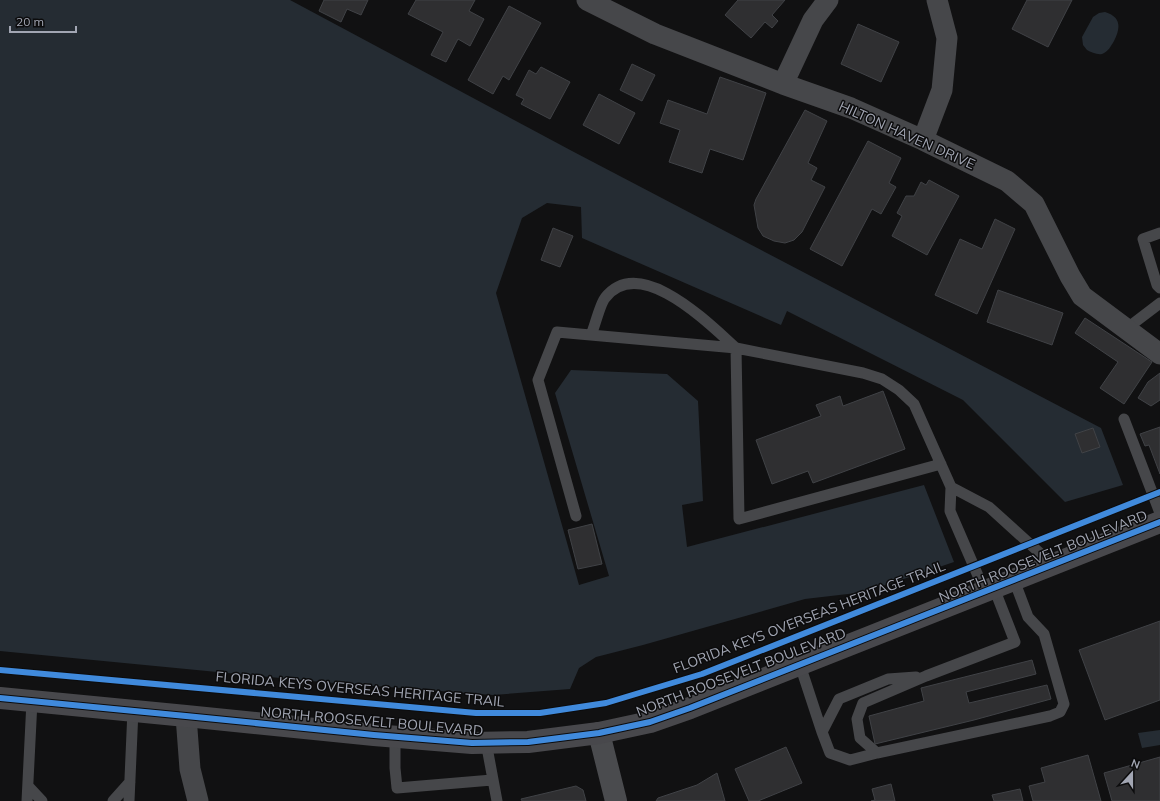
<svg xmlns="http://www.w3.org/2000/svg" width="1160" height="801" viewBox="0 0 1160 801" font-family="Mulish,sans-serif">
<rect width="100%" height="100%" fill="#111112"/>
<path fill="#252c33" d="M0 0H290L572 151 1101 428 1123 485 1065 502 963 400 787 311 781 325 582 238 581 207 547 203 522 218 496 293 579 585 609 576 555 393 571 370 667 374 698 401 703 501 682 505 687 547 924 485 954 562 865 592 805 599 643 645 596 657 579 668 570 689 493 695 322 682 0 651Z
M1105 12C1121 17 1121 27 1114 41 1111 46 1108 52 1102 54 1097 55 1091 52 1087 50L1083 45 1082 37 1093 17 1099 13Z
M1160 730V745L1142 748 1138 733Z"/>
<path fill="#2f2f31" stroke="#404246" d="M324 0H368L361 15 347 9 341 22 319 11Z
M416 0H475L469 11 484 19 470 46 458 39 446 62 431 55 443 32 408 14Z
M738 0H785L772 15 778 21 772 28 765 22 751 38 725 15Z
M1027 0H1072L1048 47 1012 29Z
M509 6 541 23 509 80 503 76 493 94 468 80Z
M858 24 899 42 881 82 841 64Z
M632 64 655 75 642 101 620 90Z
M541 67 570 82 550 119 521 104 524 99 516 95 529 70 536 74Z
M720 77 766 93 743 160 710 149 702 173 669 162 680 130 660 123 668 100 707 114Z
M599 94 635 113 619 144 583 125Z
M805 110 827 121 808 163 817 168 811 180 825 187 802 232 794 240 785 243 774 241 763 236 758 228 754 205 756 199Z
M868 141 901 158 889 183 896 187 881 214 872 209 842 266 810 249Z
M929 180 959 196 927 255 892 236 902 216 897 213 906 196H914L921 182 926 185Z
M995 219 1015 229 977 314 935 295 960 239 982 249Z
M553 228 573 236 560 267 541 260Z
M998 290 1063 313 1052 345 987 322Z
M1085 318 1152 362 1124 404 1100 388 1118 362 1075 333Z
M1160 373V400L1151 406 1138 398 1148 382Z
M883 391 905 449 813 483 808 471 772 484 756 440 821 416 816 405 840 396 843 406Z
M1160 427V474L1149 445 1145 446 1140 434Z
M1093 428 1100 447 1082 453 1075 434Z
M592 524 602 564 578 569 568 530Z
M1160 621V700L1105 720 1079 650Z
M1032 660 1036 674 966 692 969 703 1047 685 1051 699 974 720 875 744 869 716 924 701 921 688Z
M786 747 802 783 758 801H749L735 769Z
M1088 755 1101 801H1033L1029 786 1045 782 1041 768Z
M1160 757V801H1112L1104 773Z
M717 773 725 801H656L658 798 697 785Z
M891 784 895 801H871L875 800 872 789Z
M576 786 583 790 586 801H522L521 799Z
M1020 789 1023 801H994L992 795Z"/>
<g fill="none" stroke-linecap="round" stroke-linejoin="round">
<path stroke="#46474a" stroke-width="11" d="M1160 233 1143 239 1157 285 1160 288
M1126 329 1160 303
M591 335C595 326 600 304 605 298 640 253 710 325 736 348L739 519 941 464
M1124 419 1160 513
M951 487 989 507 1052 564
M576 516 538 380 557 332 736 348 863 373 882 379 899 390 914 404 951 487 950 511 985 592
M994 588 1015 642 926 676 863 703 857 719 860 738 877 753 1050 716 1060 712 1064 704 1044 634 1028 617 1014 580
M800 665 822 732
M395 737V768L397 788 492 780
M486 742 497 801
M877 753 850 760 830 753 822 732 839 699 888 679 916 677
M28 786 42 801
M27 801 32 701
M113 801 130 782
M129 801 133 710"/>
<path stroke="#46474a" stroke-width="21" d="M587 0 655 34 783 84 851 108 923 140 1007 181 1034 204 1070 276 1082 296 1160 354
M783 84 813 20 828 0
M923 140 942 90 947 38 937 0
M186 716 190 769 198 801"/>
<path stroke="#4a4b4e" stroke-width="22" d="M599 733 616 801"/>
<path stroke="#48484c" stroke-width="22" d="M0 698 186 716 374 735 472 743 528 742 599 733 650 722 690 708 1160 522"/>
<g stroke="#0c0c0d" stroke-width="8">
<path id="cycleway" d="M0 670 476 713H540L606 703 702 674 1160 492
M0 698 186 716 374 735 472 743 528 742 599 733 650 722 690 708 1160 522"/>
</g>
<use href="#cycleway" stroke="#408adc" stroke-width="6"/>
</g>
<g text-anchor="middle" stroke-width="3" stroke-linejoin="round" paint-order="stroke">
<g font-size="14" fill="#a2a6b3" stroke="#0c0c0d">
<text transform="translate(907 135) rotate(24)" y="5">HILTON HAVEN DRIVE</text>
<text transform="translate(1043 556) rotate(-22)" y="5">NORTH ROOSEVELT BOULEVARD</text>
<text transform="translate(809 617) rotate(-21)" y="5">FLORIDA KEYS OVERSEAS HERITAGE TRAIL</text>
<text transform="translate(741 672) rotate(-21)" y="5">NORTH ROOSEVELT BOULEVARD</text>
<text transform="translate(360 689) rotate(5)" y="5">FLORIDA KEYS OVERSEAS HERITAGE TRAIL</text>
<text transform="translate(372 721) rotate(5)" y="5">NORTH ROOSEVELT BOULEVARD</text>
</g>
</g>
<g transform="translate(1132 773) rotate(21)" stroke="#0c0c0d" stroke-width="3" paint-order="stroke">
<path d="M0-3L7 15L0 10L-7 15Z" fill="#a2a6b3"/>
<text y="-6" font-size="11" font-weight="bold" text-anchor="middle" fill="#a2a6b3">N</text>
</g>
<path d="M10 26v6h66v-6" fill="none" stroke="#a2a6b3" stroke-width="2"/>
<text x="16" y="26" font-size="12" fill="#a2a6b3" stroke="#0c0c0d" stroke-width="3" paint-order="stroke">20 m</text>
</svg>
